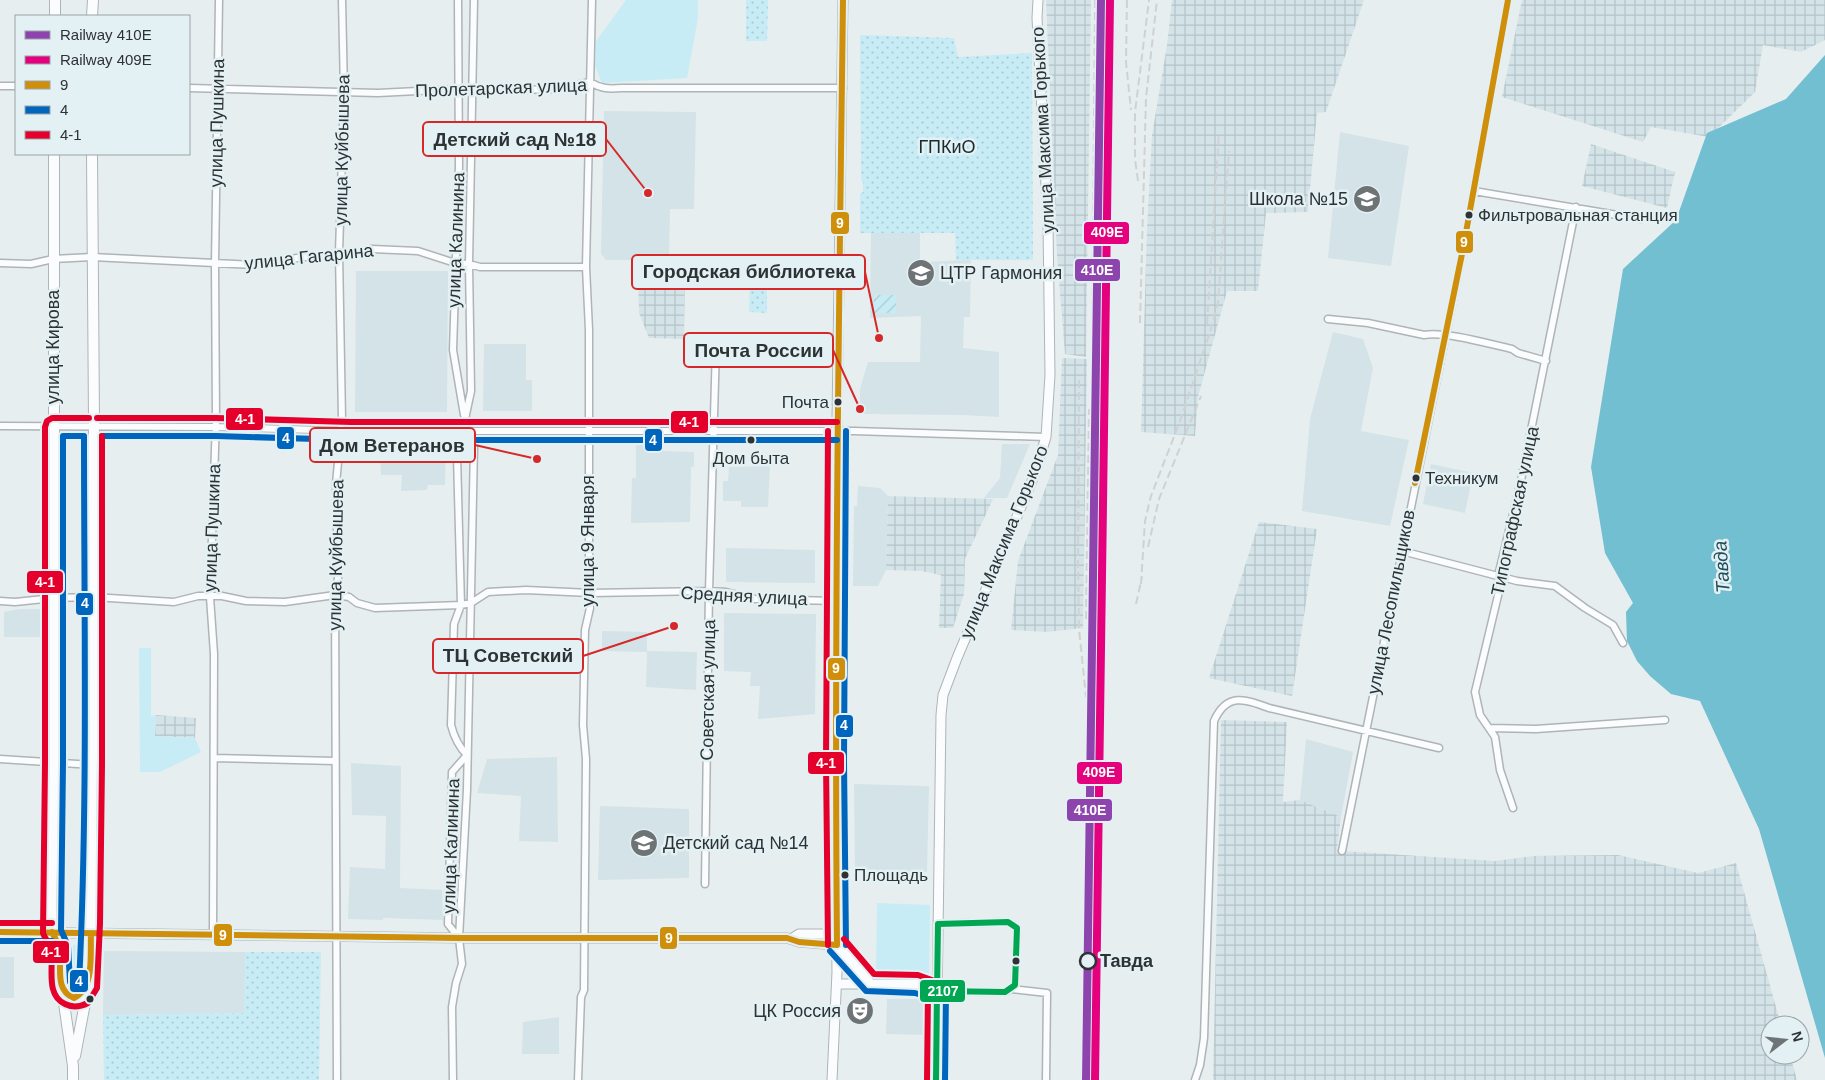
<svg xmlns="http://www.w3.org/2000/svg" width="1825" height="1080" viewBox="0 0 1825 1080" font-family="Helvetica,sans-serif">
<defs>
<pattern id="industrial-grid" width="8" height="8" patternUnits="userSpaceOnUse" patternTransform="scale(1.25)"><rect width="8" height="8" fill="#d3e3e7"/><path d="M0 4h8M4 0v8" fill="none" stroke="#b5c3c7"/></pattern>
<pattern id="park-dots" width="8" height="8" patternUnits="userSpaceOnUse" patternTransform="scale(1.25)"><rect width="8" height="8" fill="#c7ecf5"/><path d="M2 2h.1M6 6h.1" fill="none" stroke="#abcbd3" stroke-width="1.8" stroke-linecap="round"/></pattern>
<pattern id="garden-furrows" width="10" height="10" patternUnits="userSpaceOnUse" patternTransform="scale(1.25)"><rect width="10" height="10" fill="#c7ecf5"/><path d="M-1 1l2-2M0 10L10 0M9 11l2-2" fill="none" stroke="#abcbd3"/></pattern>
</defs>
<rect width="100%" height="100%" fill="#e7eef0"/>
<path fill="#d3e3e7" d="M604 111 696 112 694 209H670L669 260H606L601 254Z
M1340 132 1409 146 1391 266 1328 258Z
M871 233H920V262L971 260 970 317H964L963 348 999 352V417L962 415 860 414V389L868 362H920L921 316 870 318Z
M356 271H448L447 412H355Z
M1333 332 1363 339 1373 368 1361 431 1409 440 1390 526 1302 511 1310 419Z
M484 344H526V380H532V411H483Z
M380 442H446L445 485H428L427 490 401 491 402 475H381Z
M1002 444H1030L1007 498H984L1000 478Z
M636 445 663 446V451H666L694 452V467H691L690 522 631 523 632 478H636Z
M1431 464 1473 473 1465 513 1423 504Z
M770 466 768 507H741V501H723V481H728L729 467Z
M858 486 880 488 888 496 886 570 878 586H853L854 506H857Z
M726 548 815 550V583L726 582Z
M19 609H46V637H4V612Z
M724 613 816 614 815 714 758 719 760 686H750L751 672 724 671Z
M602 631 647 632V651L697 652 696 690 646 687 647 652 602 651Z
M1306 739 1353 752 1341 817 1300 800Z
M557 757 558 842 519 841 521 796 477 793 487 759Z
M351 763 401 766 400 888 442 890 443 920 384 918 382 920 348 919 350 867 385 869 386 816 352 815Z
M854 784 929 786 927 872 855 871Z
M600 806 689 809V878L598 880Z
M104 951 245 952V1013L103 1015Z
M0 957H14V998H0Z
M887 999H928L929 1035 886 1034Z
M559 1017V1054H522L523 1022Z"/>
<path fill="url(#industrial-grid)" d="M1046 0H1091L1086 357 1065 354 1057 256Z
M1172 0H1364L1326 112 1317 113 1308 212 1266 213 1258 291H1227L1198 397 1195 436 1141 432 1147 228 1152 135 1167 45Z
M1522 0H1825V40L1801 52 1763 45 1755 92 1709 137 1651 127 1643 142 1502 97Z
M1591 144 1675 172 1667 208 1582 186Z
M649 266 685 267 684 339 649 338 639 313 638 270Z
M1062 358 1087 359 1083 628 1047 632 1011 630 1018 561 1058 455Z
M886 496 993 499 965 559 964 594 953 628H939L941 575 921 571 886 570 888 497Z
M1259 522 1317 529 1292 696 1209 678Z
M156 715 196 718 195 738 155 736Z
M1221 720 1287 722 1283 802 1300 800 1341 817 1337 849 1342 851 1495 861 1534 856 1618 855 1698 873 1736 863 1781 1025H1770V1055H1790L1797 1080H1213Z"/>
<path fill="#c7ecf5" d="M626 0H698V18L687 78 602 83 595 66 596 41Z
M139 648H151V716L156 715 155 736 195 738 201 752 160 772H140Z
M877 903 930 905 929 975 876 973Z
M72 945H78L83 951V985L79 990 72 989C66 982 66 952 72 945Z"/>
<path fill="url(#park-dots)" d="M746 0H768L767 41H746Z
M860 35 954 38 958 57 1032 53 1033 260H956L955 233H860V194L863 192V182L861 180Z
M750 278H767V313L749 312Z
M245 952H321L319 1080H104L103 1015 244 1013Z"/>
<path fill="url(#garden-furrows)" d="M874 295H896V313H874Z"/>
<path fill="#71bfd0" d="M1825 55V1058L1759 829 1700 701 1671 694 1650 676 1637 661 1627 641 1626 612 1633 603 1605 553 1591 467 1623 269 1676 220 1707 133 1786 99Z"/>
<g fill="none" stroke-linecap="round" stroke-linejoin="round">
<g stroke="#afb4b6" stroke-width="9">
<path id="minor" d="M458 0 459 166 453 350 464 415
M0 86H16
M189 88 378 93 457 89 473 91 558 89 590 82C601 89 609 89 622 88H843
M1474 191 1641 219
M0 263 31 264 53 259 92 257 255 265 272 261 339 253 347 254 372 249 418 251 455 263 469 264 480 267H586
M1328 319 1368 323 1424 335C1445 331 1489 344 1512 349L1518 353 1546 361
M0 426 216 427 351 431H854L1046 437
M1402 551 1517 581 1555 586 1585 608 1613 625 1623 643
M0 601 15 602 54 598 93 597 174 602 198 596H222L246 601 285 602 335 595 349 597 357 603 375 608 461 605 471 603 488 592 526 590 590 593 709 591 726 592 755 599 837 601
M1489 728 1536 729 1665 720
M214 758 335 761
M0 759 93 765
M1513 808 1500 770 1495 737 1480 715 1475 692 1501 583 1499 572 1520 485 1576 207
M1342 851 1463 249 1508 0
M705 884 709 591 716 346
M938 924 1008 922 1017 928 1015 985 1011 989
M213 935 214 654 210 597 216 420 215 264 219 0
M459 938 467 790 474 446 465 430V419L471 391 469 264 474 0
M937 991 1005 992 1011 989 1047 993 1046 1080
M337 1080 335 595 338 578 336 484 342 419 339 253 344 91 342 0
M453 1080 452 1007 456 983 462 964 459 938 448 924 452 772 467 755C458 746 454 737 451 725L454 624 461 605 457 456 465 430
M578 1080 581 997 584 990 586 759 583 725 585 630 590 608V593L589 568V330L586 267 592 0
M1195 1080 1200 1065 1204 1038 1214 721C1227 692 1245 699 1269 708L1439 748"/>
</g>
<g stroke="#afb4b6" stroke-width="11">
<path id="tertiary" d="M0 932 459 938H787L799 942 837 945 870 983
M791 939 799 934H837
M837 984H917L937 991
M832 1080 837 972 835 761 837 421 843 0
M936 1080 941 715 943 695 957 658 1032 481 1046 437 1050 375 1048 223 1037 18 1038 0"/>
</g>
<g stroke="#afb4b6" stroke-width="12">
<path id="primary" d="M55 16V0
M92 16 93 0
M54 154V763L51 921 52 932 59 947 62 989 73 1066V1080
M62 989 66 995 74 998 82 996 87 988
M75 1056 88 987 91 923 94 419 92 154"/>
</g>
<use href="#minor" stroke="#fbfcfd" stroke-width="6"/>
<use href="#tertiary" stroke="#fbfcfd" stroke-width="9"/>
<use href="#primary" stroke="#fbfcfd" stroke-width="10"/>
<path stroke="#d0d2d2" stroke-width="2" stroke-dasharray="8 4" stroke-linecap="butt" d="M1095 0 1092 354 1096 420
M1127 0 1126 62 1131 110
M1138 181 1135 159V112L1149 0
M1140 323 1146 98 1157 0
M1207 324 1219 132
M1079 380 1078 565 1079 629 1086 697
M1148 547 1159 499 1201 396
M1141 584 1145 521 1151 496 1180 421 1211 329 1218 302 1229 151
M1136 604 1142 577
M1086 619 1089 409"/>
<g stroke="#e3f0f4" stroke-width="10">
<path id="bus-1" d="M1415 483 1463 249 1508 0
M0 932 459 938H787L799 942 837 945C834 630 839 315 843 0
M52 932C54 937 58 942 59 947 63 964 53 990 74 998 95 988 90 954 91 934"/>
</g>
<g stroke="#e3f0f4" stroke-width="10">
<path id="bus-2" d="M63 436H84C84 618 88 802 79 984L75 989 70 982 68 946 61 930 63 763Z
M102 436H216L351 440H837
M0 941H52
M846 945 844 761 846 431
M830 951 866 991 915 993 934 999
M945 1080 946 991"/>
</g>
<g stroke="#e3f0f4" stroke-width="10">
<path id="bus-3" d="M89 418H52L47 421 45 427V763L43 933C45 939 50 944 51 951 54 967 45 995 65 1004 73 1008 80 1007 88 1003L97 988 100 923 102 765V436
M97 418H216L351 422H837
M828 431 826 761 828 945
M0 923H52
M844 939 874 974 918 975 940 983
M927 1080 928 991"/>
</g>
<g stroke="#e3f0f4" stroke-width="10">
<path id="bus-4" d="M1008 922 1017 928 1015 985 1005 992 937 991 938 924Z
M936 1080 937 991"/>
</g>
<use href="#bus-1" stroke="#cf8f0a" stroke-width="6"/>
<use href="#bus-2" stroke="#0065bd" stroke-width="6"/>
<use href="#bus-3" stroke="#e4002b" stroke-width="6"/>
<use href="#bus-4" stroke="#00a651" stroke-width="6"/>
<g stroke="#e3f0f4" stroke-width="11">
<path id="rail-1" d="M1086 1080 1101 0"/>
</g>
<g stroke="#e3f0f4" stroke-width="11">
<path id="rail-2" d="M1095 1080 1110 0"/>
</g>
<use href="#rail-1" stroke="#8e44ad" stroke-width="8"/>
<use href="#rail-2" stroke="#e5007d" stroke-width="8"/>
</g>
<defs>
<g id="school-disc" transform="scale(1.4375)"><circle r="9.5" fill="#6e7476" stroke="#e3f0f4"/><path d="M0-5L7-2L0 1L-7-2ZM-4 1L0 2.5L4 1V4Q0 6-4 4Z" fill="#fff"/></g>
<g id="theatre-disc" transform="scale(1.4375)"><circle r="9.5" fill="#6e7476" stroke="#e3f0f4"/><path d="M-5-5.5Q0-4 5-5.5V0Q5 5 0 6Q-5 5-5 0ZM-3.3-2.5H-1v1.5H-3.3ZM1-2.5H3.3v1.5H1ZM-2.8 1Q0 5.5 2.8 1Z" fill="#fff"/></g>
</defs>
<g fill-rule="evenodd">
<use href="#school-disc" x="1367" y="199"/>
<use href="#school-disc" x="921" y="273"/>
<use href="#school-disc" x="644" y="843"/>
<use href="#theatre-disc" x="860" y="1011"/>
</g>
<g fill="#2d3234" stroke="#e3f0f4" stroke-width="2">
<circle cx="1469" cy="215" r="4.5"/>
<circle cx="838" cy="402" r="4.5"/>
<circle cx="751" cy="440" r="4.5"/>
<circle cx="1416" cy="478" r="4.5"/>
<circle cx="845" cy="875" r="4.5"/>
<circle cx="1016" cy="961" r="4.5"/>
<circle cx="90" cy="999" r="4.5"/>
</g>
<circle fill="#e3f0f4" stroke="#2d3234" stroke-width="2.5" cx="1088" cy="961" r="8"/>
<g text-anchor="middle" stroke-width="5" stroke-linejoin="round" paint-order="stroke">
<g font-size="17" fill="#2d3234" stroke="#e3f0f4" text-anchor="start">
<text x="1478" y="221">Фильтровальная станция</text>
<text x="829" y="408" text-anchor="end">Почта</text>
<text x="751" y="464" text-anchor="middle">Дом быта</text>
<text x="1425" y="484">Техникум</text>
<text x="854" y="881">Площадь</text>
</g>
<g font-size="18" fill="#2d3234" stroke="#e3f0f4">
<text transform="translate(501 88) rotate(-2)" y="6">Пролетарская улица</text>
<text transform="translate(217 123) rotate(-89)" y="6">улица Пушкина</text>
<text transform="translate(1043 130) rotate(-93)" y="6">улица Максима Горького</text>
<text transform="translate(342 150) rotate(-89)" y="6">улица Куйбышева</text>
<text transform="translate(456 240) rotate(-88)" y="6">улица Калинина</text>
<text transform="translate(309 257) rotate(-6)" y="6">улица Гагарина</text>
<text transform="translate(53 347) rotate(-90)" y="6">улица Кирова</text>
<text transform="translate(1515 511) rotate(-78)" y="6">Типографская улица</text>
<text transform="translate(212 528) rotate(-88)" y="6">улица Пушкина</text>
<text transform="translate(588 541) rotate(-90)" y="6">улица 9 Января</text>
<text transform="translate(1004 542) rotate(-68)" y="6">улица Максима Горького</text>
<text transform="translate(336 555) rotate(-89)" y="6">улица Куйбышева</text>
<text transform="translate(744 596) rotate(3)" y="6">Средняя улица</text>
<text transform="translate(1391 602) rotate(-79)" y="6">улица Лесопильщиков</text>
<text transform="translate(708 690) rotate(-89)" y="6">Советская улица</text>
<text transform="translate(451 846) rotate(-88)" y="6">улица Калинина</text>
</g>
<g font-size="18" fill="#192c31" stroke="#e3f0f4">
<text x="947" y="153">ГПКиО</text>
</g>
<g font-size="18" fill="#2d3234" stroke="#e3f0f4" text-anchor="end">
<text x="1348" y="205">Школа №15</text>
<text x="940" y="279" text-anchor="start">ЦТР Гармония</text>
<text x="663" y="849" text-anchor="start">Детский сад №14</text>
<text x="841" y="1017">ЦК Россия</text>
</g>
<g font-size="18" font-weight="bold" fill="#2d3234" stroke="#e3f0f4" text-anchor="start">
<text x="1100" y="967">Тавда</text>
</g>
<g font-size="19" font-style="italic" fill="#204e59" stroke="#e3f0f4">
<text transform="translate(1721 567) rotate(-94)" y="7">Тавда</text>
</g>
</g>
<path fill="none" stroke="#d62828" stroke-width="2" d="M648 193L606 139M879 338L865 272M860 409L833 350M537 459L475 445M674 626L583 656"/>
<g fill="#d62828" stroke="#e3f0f4" stroke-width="2">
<circle cx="648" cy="193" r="5"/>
<circle cx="879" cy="338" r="5"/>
<circle cx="860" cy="409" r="5"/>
<circle cx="537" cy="459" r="5"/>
<circle cx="674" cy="626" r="5"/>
</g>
<g fill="#e3f0f4" stroke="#d62828" stroke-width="2">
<rect x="423" y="122" width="183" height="34" rx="5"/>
<rect x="632" y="255" width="233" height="34" rx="5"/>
<rect x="684" y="333" width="149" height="34" rx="5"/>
<rect x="310" y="428" width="165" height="34" rx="5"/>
<rect x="433" y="639" width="150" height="34" rx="5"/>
</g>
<g font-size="19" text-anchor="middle" font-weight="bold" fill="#2d3234">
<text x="515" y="146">Детский сад №18</text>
<text x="749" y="278">Городская библиотека</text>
<text x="759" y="357">Почта России</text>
<text x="392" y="452">Дом Ветеранов</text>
<text x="508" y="662">ТЦ Советский</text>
</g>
<g stroke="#e3f0f4" stroke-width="2">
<rect x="830" y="211" width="20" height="24" rx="5" fill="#cf8f0a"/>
<rect x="1083" y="221" width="47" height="24" rx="5" fill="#e5007d"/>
<rect x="1455" y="230" width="19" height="24" rx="5" fill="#cf8f0a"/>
<rect x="1074" y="258" width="47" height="24" rx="5" fill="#8e44ad"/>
<rect x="225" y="407" width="39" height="24" rx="5" fill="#e4002b"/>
<rect x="670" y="410" width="39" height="24" rx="5" fill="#e4002b"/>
<rect x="276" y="426" width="19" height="24" rx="5" fill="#0065bd"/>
<rect x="644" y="428" width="19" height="24" rx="5" fill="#0065bd"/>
<rect x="26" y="570" width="38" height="24" rx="5" fill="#e4002b"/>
<rect x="75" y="592" width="19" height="24" rx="5" fill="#0065bd"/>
<rect x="827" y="657" width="19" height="24" rx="5" fill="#cf8f0a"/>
<rect x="835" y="714" width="19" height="24" rx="5" fill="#0065bd"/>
<rect x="807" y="751" width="38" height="24" rx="5" fill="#e4002b"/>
<rect x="1076" y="761" width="47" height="24" rx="5" fill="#e5007d"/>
<rect x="1066" y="798" width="47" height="24" rx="5" fill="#8e44ad"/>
<rect x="213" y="923" width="20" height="24" rx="5" fill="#cf8f0a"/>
<rect x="659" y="926" width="19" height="24" rx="5" fill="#cf8f0a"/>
<rect x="32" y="940" width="38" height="24" rx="5" fill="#e4002b"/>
<rect x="69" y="969" width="20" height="24" rx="5" fill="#0065bd"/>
<rect x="919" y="979" width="47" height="24" rx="5" fill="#00a651"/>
</g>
<g font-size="14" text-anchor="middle" font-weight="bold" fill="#fff">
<text x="840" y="228">9</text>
<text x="1107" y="237">409E</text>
<text x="1464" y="247">9</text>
<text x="1097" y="275">410E</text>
<text x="245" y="424">4-1</text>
<text x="689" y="427">4-1</text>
<text x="286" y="443">4</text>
<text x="653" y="445">4</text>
<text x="45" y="587">4-1</text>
<text x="85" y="608">4</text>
<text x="836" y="673">9</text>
<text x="844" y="730">4</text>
<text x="826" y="768">4-1</text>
<text x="1099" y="777">409E</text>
<text x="1090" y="815">410E</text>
<text x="223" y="940">9</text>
<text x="669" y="943">9</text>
<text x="51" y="957">4-1</text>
<text x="79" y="986">4</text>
<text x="943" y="996">2107</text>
</g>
<rect x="15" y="15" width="175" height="140" fill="#e3f0f4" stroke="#9aa4a7"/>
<rect x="25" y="31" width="25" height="8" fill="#8e44ad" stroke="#9aa4a7"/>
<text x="60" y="40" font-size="15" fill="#2d3234">Railway 410E</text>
<rect x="25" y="56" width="25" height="8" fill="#e5007d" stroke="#9aa4a7"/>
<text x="60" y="65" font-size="15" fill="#2d3234">Railway 409E</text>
<rect x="25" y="81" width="25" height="8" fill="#cf8f0a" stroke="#9aa4a7"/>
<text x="60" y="90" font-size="15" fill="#2d3234">9</text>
<rect x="25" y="106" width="25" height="8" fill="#0065bd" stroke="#9aa4a7"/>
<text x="60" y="115" font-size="15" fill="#2d3234">4</text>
<rect x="25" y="131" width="25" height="8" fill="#e4002b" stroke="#9aa4a7"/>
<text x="60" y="140" font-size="15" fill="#2d3234">4-1</text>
<g transform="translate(1785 1040) rotate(74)"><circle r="24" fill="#e3f0f4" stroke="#9aa4a7"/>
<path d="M0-4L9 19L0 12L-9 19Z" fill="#6e7476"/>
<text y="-8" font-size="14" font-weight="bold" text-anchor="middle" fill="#2d3234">N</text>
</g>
</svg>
